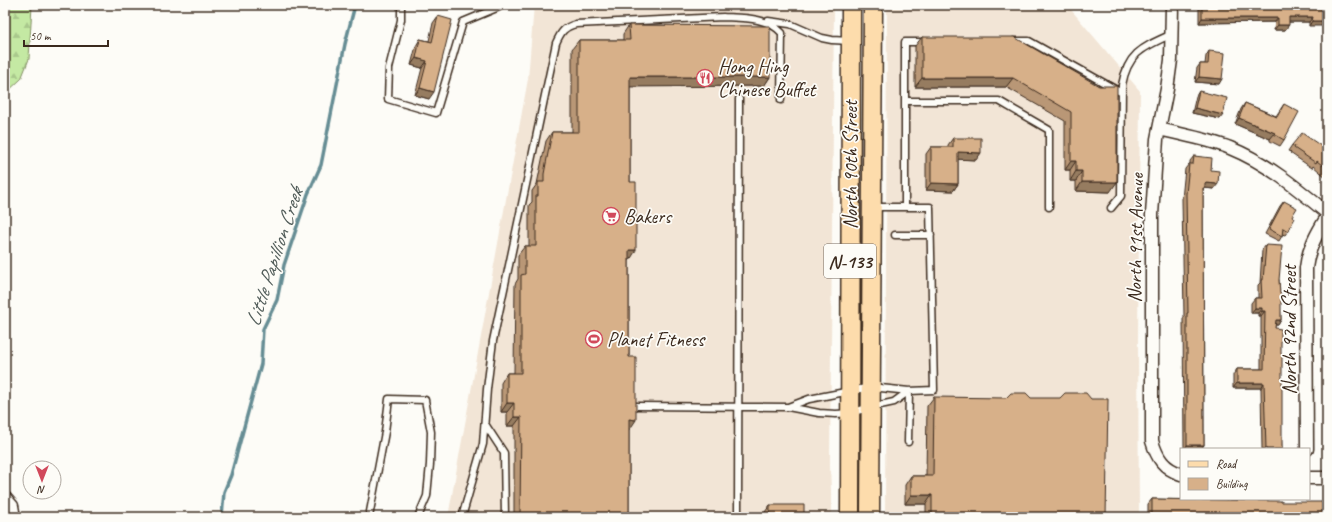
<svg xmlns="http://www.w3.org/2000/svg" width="1332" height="522" viewBox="0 0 1332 522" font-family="Caveat,sans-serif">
<defs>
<pattern id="forest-firs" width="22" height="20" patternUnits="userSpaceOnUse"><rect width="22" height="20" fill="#c4e9a3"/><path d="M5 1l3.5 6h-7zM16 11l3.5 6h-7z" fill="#a9c88c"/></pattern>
</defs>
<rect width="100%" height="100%" fill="#fdfcf7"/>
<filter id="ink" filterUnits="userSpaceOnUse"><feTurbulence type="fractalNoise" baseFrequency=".025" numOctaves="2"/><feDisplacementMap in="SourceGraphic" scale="8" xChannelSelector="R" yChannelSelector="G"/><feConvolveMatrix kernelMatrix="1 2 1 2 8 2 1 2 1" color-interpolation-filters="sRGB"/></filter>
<g filter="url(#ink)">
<path fill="#f2e5d6" d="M534 5H834L830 465 832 517H448L528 79Z
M887 5H1067L1140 91 1138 343 1139 517H885Z"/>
<path fill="url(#forest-firs)" stroke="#808a60" d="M5 5H32L29 59 21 79 5 94Z"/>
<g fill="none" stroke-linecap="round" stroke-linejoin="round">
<path stroke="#668d94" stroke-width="3.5" d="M222 517 224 492 231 475 261 364 263 329 277 300 284 265 308 194 321 165 345 44 355 5"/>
<g stroke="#3b2a1e" stroke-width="9">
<path id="lane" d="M401 5V20L389 68 388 99 436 113 463 22 499 7V5
M768 21 790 24 822 38 832 40 850 41
M1014 41H1029L1122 93
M905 101V42H926
M874 207H930L934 390 909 391 871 387 809 399 788 407 819 413 836 414 850 413 871 407 894 402 909 391
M905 207V101H999L1049 130V207
M1111 208 1121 196 1122 85C1128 52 1144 47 1172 34
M895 235H931
M635 406 788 407
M485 424 504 453 505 517
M908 442 909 391
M369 517 385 432 389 399 425 400 431 432 430 464 427 496 418 517
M462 517 483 444 487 389 493 341 556 43C561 32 564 27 576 24L723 17C743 18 768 17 782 33L781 100
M738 517 739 99"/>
</g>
<g stroke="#3b2a1e" stroke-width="15">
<path id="street" d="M1172 5 1171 60 1167 89 1157 139 1152 215V441C1157 458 1164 469 1181 474
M1159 129C1183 135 1208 139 1230 148 1267 163 1297 188 1327 213
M1307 449 1306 268C1308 249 1317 233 1327 217
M1309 478H1327
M5 498 12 506 14 517"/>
</g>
<g stroke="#3b2a1e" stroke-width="21">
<path id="primary" d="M850 517 851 5
M870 517 873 5"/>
</g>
<use href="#lane" stroke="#fdfcf7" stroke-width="6"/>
<use href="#street" stroke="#fdfcf7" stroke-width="12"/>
<use href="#primary" stroke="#fddcac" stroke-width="18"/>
</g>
<path fill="#b99776" stroke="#3b2a1e" d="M1199 5H1327L1309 26V22H1289L1285 30H1274L1275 22 1199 23Z
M438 16 429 99 415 95 422 68 411 65 416 46 420 39 429 41 433 23Z
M629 25 770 77 764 86H630V260H629V357L630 429H629V517H514V426H507V412H501V383L507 373H514L515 284 518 279V255L525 246H529V205L532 202V191L537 184 546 141 552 132H572V49L579 40H623V34Z
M922 37 1099 86 1110 192 1076 191V181H1070V170H1065V121L1006 87H915V46Z
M1209 51 1219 84 1195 82 1197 68 1200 64H1205L1206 56Z
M1199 91 1220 119 1192 113 1196 96Z
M1245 103 1276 116 1284 104V140L1280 146 1270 141V139L1235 124 1241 109Z
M953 138 976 160 958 159V184L953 191 926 190V154L931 147H948V145Z
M1292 145 1327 150V178L1313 166 1312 168 1290 153 1291 152 1288 151Z
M1194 156 1211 170 1214 189 1204 188 1203 190 1204 445 1201 449H1184L1183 319 1184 317 1182 199 1185 169 1189 164H1190V161Z
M1284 201 1292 216 1288 231 1285 235 1282 234V236L1279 241 1265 234 1280 206Z
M1266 245 1279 280 1281 320 1278 325H1275V328L1282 449H1262L1261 388H1233V375L1237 369H1261V316H1258V313H1251V303L1255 298H1258V285L1260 283 1262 250Z
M934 397 1106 517H926V504H905V485L911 476H926L927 406Z
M1152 499 1281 502 1327 517H1148V504Z
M770 505 804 517H765V512Z"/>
<path fill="#967b60" stroke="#3b2a1e" d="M1289 17H1313L1309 22H1286Z
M1202 18H1278L1275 22 1199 23Z
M1312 21H1327V26H1309Z
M1278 25H1289L1285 30H1274Z
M416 58 427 61 422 68 411 65Z
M630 77H770L764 86 623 87Z
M1199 77 1222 79 1219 84 1195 82Z
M922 78H1013L1006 87H915Z
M420 88 434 92 429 99 415 95Z
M1195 108 1223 115 1220 119 1192 113Z
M1239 118 1275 133 1270 139 1235 124Z
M958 152 981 153 976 160 953 159Z
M1071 161H1076L1070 170H1065Z
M1076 171H1082L1076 181H1070Z
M1082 182H1117L1110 192 1076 191Z
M931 183 958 184 953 191 926 190Z
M1205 183 1218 184 1214 189 1204 188 1201 193Z
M629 250H636L630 260H623Z
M1255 308H1262L1258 313H1251Z
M1262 311H1265L1261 316H1258Z
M1276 320H1281L1278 325H1272Z
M1237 383H1264L1261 388H1233Z
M507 403H514L507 412H501Z
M514 417H521L514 426H507Z
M629 419 636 420 630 429H623Z
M1187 445H1204L1201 449H1185Z
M911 495H932L926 504H905Z"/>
<path fill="#d7b089" stroke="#3b2a1e" d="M1202 5H1327V21H1312L1313 17H1289V25H1278V18H1202Z
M438 16 452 20 434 92 420 88 427 61 416 58 420 39 432 42Z
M629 25 770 26V77H630V182H636V250H629V357H636V420L629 419V517H520L521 417H514V403H507V373H521V275L525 274V246H536V196H538V182H544V174L552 132H579V40H630Z
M922 37H1014L1099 86H1117V182H1082V171H1076V161H1071V112L1013 78H922Z
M1209 51 1225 53 1222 79 1199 77 1200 64H1208Z
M1199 91 1227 98 1223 115 1195 108Z
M1245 103 1277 117 1284 104 1299 112 1284 140 1274 134 1275 133 1239 118Z
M1302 133 1327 150V169L1317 161 1316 163 1294 148 1295 146 1292 145Z
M953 138H981V153L958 152V184L931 183V147H953Z
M1194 156 1212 158 1211 170 1219 171 1218 184 1205 183V188H1203L1204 445H1187V313H1188L1186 194 1189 164H1193Z
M1284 201 1297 208 1292 216 1295 218 1288 231 1283 228 1282 236 1269 229Z
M1266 245 1282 246 1279 280 1280 294H1281V320H1276L1275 328 1281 329V354H1282V449H1266L1264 383H1237V369H1264L1265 311H1262V308H1255V298H1262L1261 280H1263Z
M1011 393H1026L1031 398H1060L1065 393H1086L1091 399H1108L1106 517H932V495H911V476H933L934 397 1006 398Z
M1152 499 1281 501V502H1327V517L1152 516Z
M770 505H804V517H770Z"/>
</g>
<defs>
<g id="restaurant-ring" transform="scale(0.9)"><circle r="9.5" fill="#fdfcf7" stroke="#d1495b" stroke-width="1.5"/><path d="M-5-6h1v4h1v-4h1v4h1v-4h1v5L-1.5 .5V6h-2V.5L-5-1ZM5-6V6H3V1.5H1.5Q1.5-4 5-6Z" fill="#d1495b"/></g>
<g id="supermarket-ring" transform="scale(0.9)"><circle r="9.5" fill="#fdfcf7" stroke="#d1495b" stroke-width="1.5"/><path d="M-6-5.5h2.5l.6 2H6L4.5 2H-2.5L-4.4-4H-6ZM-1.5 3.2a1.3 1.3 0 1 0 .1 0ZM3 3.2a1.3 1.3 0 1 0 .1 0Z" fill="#d1495b"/></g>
<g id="stadium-ring" transform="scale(0.9)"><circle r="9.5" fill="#fdfcf7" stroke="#d1495b" stroke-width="1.5"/><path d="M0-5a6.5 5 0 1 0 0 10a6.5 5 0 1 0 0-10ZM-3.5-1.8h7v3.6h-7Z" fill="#d1495b"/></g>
</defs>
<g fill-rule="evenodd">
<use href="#restaurant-ring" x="705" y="78"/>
<use href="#supermarket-ring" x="611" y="216"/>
<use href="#stadium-ring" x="594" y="339"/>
</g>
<g text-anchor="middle" stroke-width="3.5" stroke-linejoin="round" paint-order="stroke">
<rect fill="#fdfcf7" stroke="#75695f" stroke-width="1" x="824" y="244" width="52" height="34" rx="3"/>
<g font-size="19" font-weight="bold" fill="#3b2a1e">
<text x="850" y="268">N-133</text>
</g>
<g font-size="20" fill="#3b2a1e" stroke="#fdfcf7" text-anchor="start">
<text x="718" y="73">Hong Hing<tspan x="718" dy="23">Chinese Buffet</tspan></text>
<text x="624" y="223">Bakers</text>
<text x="607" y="346">Planet Fitness</text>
</g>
<g font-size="20" fill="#3b2a1e" stroke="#fdfcf7">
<text transform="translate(850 165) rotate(-90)" y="7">North 90th Street</text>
<text transform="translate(1135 238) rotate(-89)" y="7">North 91st Avenue</text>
<text transform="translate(1289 330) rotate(-90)" y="7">North 92nd Street</text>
</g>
<g font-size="21" font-style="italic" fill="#515c59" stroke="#fdfcf7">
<text transform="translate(274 257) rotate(-72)" y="7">Little Papillion Creek</text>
</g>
</g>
<rect width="1332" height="522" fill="none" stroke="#fdfcf7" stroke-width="20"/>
<rect x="10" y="10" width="1312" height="502" fill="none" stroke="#3b2a1e" stroke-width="1.5" filter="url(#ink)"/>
<rect x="1180" y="448" width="130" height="52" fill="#fdfcf7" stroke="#afa8a0"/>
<rect x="1188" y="461" width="20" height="6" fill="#fddcac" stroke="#afa8a0"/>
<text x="1216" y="468" font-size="12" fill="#3b2a1e">Road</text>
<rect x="1188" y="478" width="20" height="12" fill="#d7b089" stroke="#afa8a0"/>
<text x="1216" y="488" font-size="12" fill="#3b2a1e">Building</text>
<g transform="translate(42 480) rotate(180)"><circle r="19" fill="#fdfcf7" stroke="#afa8a0"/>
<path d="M0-3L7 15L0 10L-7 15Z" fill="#d1495b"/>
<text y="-6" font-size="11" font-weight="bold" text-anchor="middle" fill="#3b2a1e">N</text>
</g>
<path d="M24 40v6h84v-6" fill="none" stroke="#3b2a1e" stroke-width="2"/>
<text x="30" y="40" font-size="12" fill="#3b2a1e" stroke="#fdfcf7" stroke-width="3" paint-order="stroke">50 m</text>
</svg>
